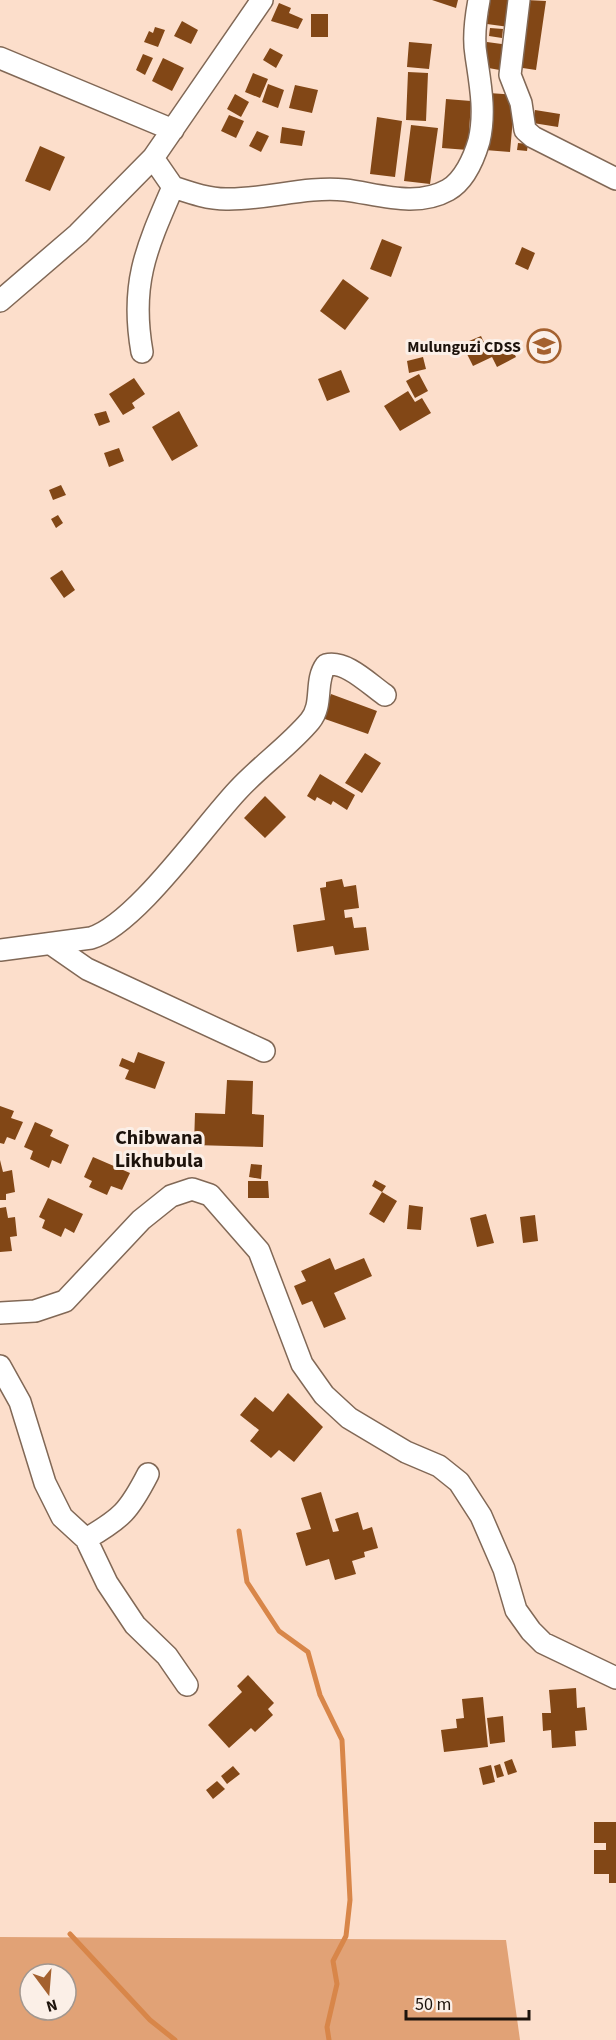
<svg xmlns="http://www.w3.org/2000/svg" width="616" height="2040" viewBox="0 0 616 2040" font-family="'Source Sans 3',sans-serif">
<rect width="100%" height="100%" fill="#fcdecb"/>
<path fill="#e1a276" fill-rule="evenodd" d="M0 1937 506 1940 520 2040H0ZM30 1974H66V2010H30Z"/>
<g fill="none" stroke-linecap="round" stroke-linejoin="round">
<path stroke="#d88649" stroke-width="5" d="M239 1531 247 1582 279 1631 308 1652 320 1695 342 1740 350 1900 346 1936 333 1961 337 1984 327 2027 329 2040
M70 1934 150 2020 175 2040"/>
</g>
<path fill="#824716" d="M432 0H458L456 8Z
M490 0H513L509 27 487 24Z
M526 0 546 1 536 70 516 67Z
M279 3 291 8 289 13 303 19 298 29 271 21Z
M311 14H328V37H311Z
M182 21 198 30 191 44 174 36Z
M155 27 165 30 158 47 144 42 149 31 153 33Z
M490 28 503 29 502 38 489 36Z
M409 42 432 44 429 69 407 67Z
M487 42 509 45 505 71 483 67Z
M270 48 283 55 276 68 263 60Z
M143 54 153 58 145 75 136 70Z
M163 58 184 68 172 91 152 81Z
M408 72 428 73 426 121 406 120Z
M253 73 268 79 260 98 245 92Z
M268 84 284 90 278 108 262 102Z
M295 85 318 90 312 113 289 108Z
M489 93 515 95 510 152 485 150Z
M235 94 249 102 241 117 227 109Z
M446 99 471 101 468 150 442 148Z
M535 110 560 114 558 127 533 123Z
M229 115 244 121 236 138 221 131Z
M377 117 402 121 395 177 370 174Z
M411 125 438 128 430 184 404 181Z
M282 127 305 131 302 146 280 143Z
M257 131 269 136 261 152 249 146Z
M518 143 528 144 527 151 517 150Z
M40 146 65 157 50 191 25 181Z
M382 239 402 247 391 277 370 269Z
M522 247 535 253 528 270 515 264Z
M343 279 369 298 345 330 320 311Z
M481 336 490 355 510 345 516 357 497 367 492 357 473 366 462 344Z
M423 357 426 369 409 373 407 361Z
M341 370 350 392 327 401 318 379Z
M419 374 428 391 415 398 406 381Z
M134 378 145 394 132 403 135 408 123 415 109 394Z
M408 391 415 402 422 398 431 413 400 431 384 406Z
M106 411 110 422 99 426 94 414Z
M179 411 198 446 172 461 152 427Z
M119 448 124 461 109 467 104 453Z
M61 485 66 495 53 500 49 490Z
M58 515 63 523 56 528 51 519Z
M62 570 75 590 64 598 50 578Z
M331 694 377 711 368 734 322 718Z
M365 753 381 763 362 793 345 783Z
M320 774 355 795 347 810 333 801 331 805 317 797 315 801 307 796Z
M265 796 286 817 265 838 244 818Z
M342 879 344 887 356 885 359 908 344 910 345 918 352 917 354 928 366 927 369 950 335 955 333 946 297 952 293 925 325 920 320 888 326 887V882Z
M138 1052 165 1062 155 1089 125 1079 129 1070 119 1066 122 1058 134 1063Z
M227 1080 253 1081 252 1114 264 1115 263 1147 194 1145 195 1113 225 1114Z
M0 1106 14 1111 11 1118 23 1122 15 1140 7 1137 4 1144 0 1143Z
M35 1122 53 1130 50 1136 69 1145 61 1164 52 1160 49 1168 30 1159 33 1151 24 1147Z
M93 1157 130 1173 122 1190 111 1186 107 1195 89 1187 92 1181 84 1177Z
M0 1160 3 1172 12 1170 15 1192 6 1194V1200H0Z
M251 1164 262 1165 261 1179 249 1177Z
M375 1180 386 1186 382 1192 372 1186Z
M248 1181H268L269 1198H248Z
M382 1192 397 1201 384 1223 369 1214Z
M48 1198 83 1214 74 1233 65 1228 61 1237 42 1228 45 1220 39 1217Z
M409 1205 423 1207 421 1230 407 1229Z
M6 1207 8 1218 15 1217 17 1236 10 1237 12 1251 0 1252V1208Z
M486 1214 494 1243 477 1247 470 1218Z
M535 1215 538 1241 523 1243 520 1217Z
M330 1258 335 1270 364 1258 372 1276 334 1293 346 1319 324 1328 312 1301 302 1305 294 1286 306 1281 301 1271Z
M288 1393 323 1427 294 1462 279 1450 271 1458 250 1441 259 1430 240 1415 255 1397 273 1412Z
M321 1492 333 1532 339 1531 335 1519 358 1512 363 1530 372 1527 378 1548 364 1552 365 1557 352 1561 356 1574 335 1580 329 1559 306 1566 296 1533 311 1529 301 1498Z
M248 1675 274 1703 268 1709 273 1715 255 1732 251 1728 229 1748 208 1725 242 1692 237 1686Z
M576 1688 577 1708 585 1707 587 1730 575 1731 576 1746 552 1748 551 1730 543 1731 542 1713H551L549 1690Z
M483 1697 488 1747 444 1752 441 1730 457 1728 456 1719 464 1718 462 1699Z
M503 1716 505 1742 490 1744 487 1718Z
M512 1759 517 1772 508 1775 504 1762Z
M500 1764 504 1776 497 1778 494 1766Z
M491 1765 495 1782 483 1785 479 1768Z
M233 1766 240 1774 227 1784 221 1776Z
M217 1781 225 1789 213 1799 206 1790Z
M594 1822H616V1883H609V1874H594V1850H606V1843H594Z"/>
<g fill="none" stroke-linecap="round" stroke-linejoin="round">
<g stroke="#816856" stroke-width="24">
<path id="minor" d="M519 0 510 75 521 103 525 130 533 137 616 179
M0 58 173 130
M173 187C191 193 208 199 226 199 266 200 305 186 345 190 378 194 416 208 448 190 464 181 474 158 479 141 486 112 480 83 476 55 473 38 476 16 479 0
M0 301 78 234 153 158 262 0
M142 352C130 284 146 249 173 187L153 158
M51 944 87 969 264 1051
M0 950 91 938C136 924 203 827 238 790 260 766 289 746 310 721 324 704 314 681 326 665 346 660 369 684 385 695
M0 1313 35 1311 65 1301 141 1220 171 1196 192 1189 210 1195 259 1251 302 1364 324 1395 349 1418 406 1452 439 1466 459 1482 481 1516 504 1569 516 1610 531 1631 543 1643 616 1678
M0 1366 20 1402 45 1483 62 1517 86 1539 107 1583 135 1625 167 1656 187 1685
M86 1539C122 1518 129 1511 148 1474"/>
</g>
<use href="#minor" stroke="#fff" stroke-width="21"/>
</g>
<defs>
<g id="school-ring" transform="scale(1.725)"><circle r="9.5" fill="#fbefe7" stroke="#a4612f" stroke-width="1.5"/><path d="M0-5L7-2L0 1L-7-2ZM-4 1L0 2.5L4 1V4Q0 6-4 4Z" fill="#a4612f"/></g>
</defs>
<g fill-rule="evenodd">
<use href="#school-ring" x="544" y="346"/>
</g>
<g text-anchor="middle" stroke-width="6" stroke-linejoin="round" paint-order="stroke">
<g font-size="16" font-weight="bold" fill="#1d130c" stroke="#fbefe7" text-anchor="end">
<text x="521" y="352">Mulunguzi CDSS</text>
</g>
<g font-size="20" font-weight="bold" fill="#1d130c" stroke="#fbefe7">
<text x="159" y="1144">Chibwana<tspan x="159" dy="23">Likhubula</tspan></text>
</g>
</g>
<g transform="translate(48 1992) rotate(164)"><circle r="28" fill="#fbefe7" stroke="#a2978f" stroke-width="1.5"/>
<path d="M0-4.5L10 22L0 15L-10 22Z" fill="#a4612f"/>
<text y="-9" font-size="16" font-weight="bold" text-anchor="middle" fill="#1d130c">N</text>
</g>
<path d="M406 2010v9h123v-9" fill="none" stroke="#1d130c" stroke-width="3"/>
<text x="415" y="2010" font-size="18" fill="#1d130c" stroke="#fbefe7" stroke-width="4.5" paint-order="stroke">50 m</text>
</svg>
